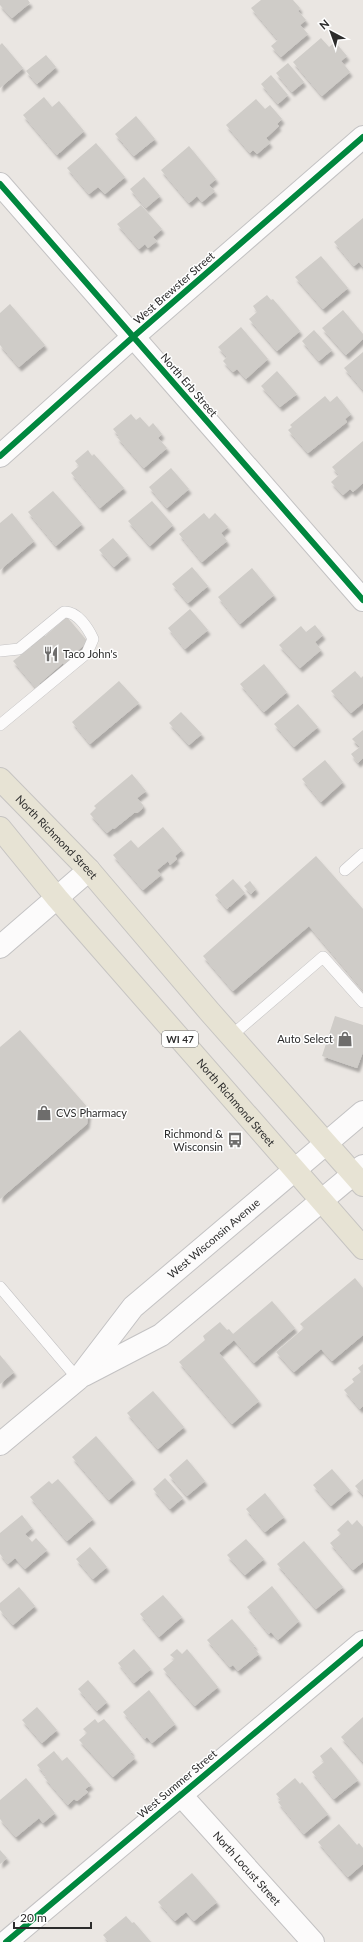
<svg xmlns="http://www.w3.org/2000/svg" width="363" height="1942" viewBox="0 0 363 1942" font-family="Lato,sans-serif">
<defs>
<filter id="shadow"><feDropShadow dx="2.5" dy="4.5" stdDeviation="1" flood-color="#0004"/></filter>
</defs>
<rect width="100%" height="100%" fill="#eae6e2"/>
<path fill="#cfccc8" filter="url(#shadow)" d="M0 0H28L30 3 12 18 0 5Z
M261 0H293L300 8 298 11 306 20 300 25 308 34 281 57 271 46 278 40 251 8Z
M321 38 329 47 335 42 347 56 341 61 350 72 322 96 293 62Z
M2 43 23 68 0 88V45Z
M46 55 56 67 37 84 26 71Z
M288 63 304 82 292 92 276 73Z
M271 75 288 95 278 104 261 84Z
M44 97 52 107 59 101 84 131 57 155 23 115Z
M256 99 265 109 270 105 282 119 277 124 279 126 266 138 270 143 257 154 253 150 250 153 226 125Z
M136 116 155 139 134 156 115 134Z
M96 143 125 177 105 194 98 187 89 194 67 168Z
M189 146 216 179 209 185 215 191 202 202 197 196 189 203 161 170Z
M144 177 160 196 146 208 130 189Z
M141 205 162 229 153 237 157 241 148 248 145 244 139 249 117 224Z
M363 218V267L359 262 354 266 334 242Z
M321 256 348 288 323 309 295 277Z
M267 295 271 300 273 299 300 331 277 351 249 319 257 312 253 306Z
M10 304 45 345 19 367 0 345V313Z
M343 310 363 334V339L346 355 322 328Z
M241 327 268 359 246 379 237 369 233 372 223 361 227 357 218 347Z
M314 330 332 350 319 361 302 341Z
M363 352V390L344 368Z
M277 371 297 394 280 407 261 386Z
M325 396 330 402 337 396 351 414 345 419 347 422 308 453 288 430 292 427 290 425Z
M131 414 136 420 140 417 149 427 153 423 162 434 158 438 167 448 144 468 117 437 119 436 113 429Z
M363 441V483L353 492 350 489 343 495 331 482 339 475 332 467Z
M88 450 92 456 94 454 124 488 100 508 71 473 79 466 75 461Z
M171 468 189 489 167 508 149 487Z
M53 491 82 524 56 546 28 512Z
M152 501 173 525 150 546 128 521Z
M12 513 34 541 0 570V523Z
M204 513 209 519 215 513 228 527 221 533 227 541 202 562 179 534Z
M113 538 128 555 114 567 99 550Z
M192 567 208 586 188 603 172 584Z
M252 568 274 595 240 624 218 597Z
M190 609 208 630 185 649 168 628Z
M67 617 88 642 76 652 78 655 65 666 63 663 39 684 41 686 37 689 13 661 31 647 29 645 42 634 45 636Z
M315 625 323 635 315 642 321 650 300 668 279 645 301 626 306 632Z
M264 664 287 692 264 712 240 684Z
M355 671 361 678 363 676V703L351 713 331 691Z
M119 681 139 703 90 744 72 722Z
M298 704 318 727 294 747 274 724Z
M181 712 202 734 189 745 169 723Z
M363 730V758L358 763 351 754 360 747 352 739Z
M325 760 343 782 321 802 302 779Z
M132 774 146 791 137 798 143 805 142 809 137 813H134L114 829 113 828 107 833 90 814 96 808 94 806Z
M163 827 182 850 175 856 177 859 170 865 168 861 157 870 161 875 143 890 113 855 131 840 138 848Z
M316 856 363 909V990L309 926 233 991 203 956Z
M233 879 245 893 227 909 215 895Z
M250 881 256 889 251 894 244 886Z
M335 1016 363 1025V1052L357 1068 322 1056Z
M20 1030 89 1109 87 1124 0 1199V1047Z
M355 1278 363 1288V1335L332 1361 321 1349 294 1372 276 1352 304 1328 300 1324Z
M272 1301 295 1328 254 1363 234 1340 219 1353 259 1401 232 1424 179 1362 205 1340 203 1336 220 1322 227 1330 229 1329 233 1334Z
M0 1355 14 1372 0 1384Z
M363 1364V1406L360 1409 344 1390 354 1382 352 1379 361 1372 358 1368Z
M153 1391 184 1427 158 1449 127 1413Z
M96 1436 133 1479 109 1500 72 1457Z
M187 1459 205 1481 187 1496 169 1475Z
M332 1469 350 1490 331 1506 313 1485Z
M165 1478 183 1498 170 1509 153 1489Z
M58 1479 93 1519 67 1541 30 1497 49 1481 52 1484Z
M363 1479V1495L355 1486Z
M265 1493 284 1517 265 1532 246 1509Z
M22 1515 32 1528 25 1534 32 1542 36 1538 47 1550 25 1569 15 1558 8 1564 0 1554V1533Z
M348 1520 352 1525 357 1520 363 1527V1562L353 1570 330 1543 341 1534 337 1530Z
M246 1539 264 1559 245 1575 227 1555Z
M304 1541 343 1587 316 1609 277 1564Z
M90 1547 107 1567 93 1579 76 1559Z
M272 1586 299 1621 278 1640 271 1632 269 1634 247 1607Z
M19 1587 35 1606 13 1625 0 1610V1603Z
M163 1595 182 1617 159 1637 140 1614Z
M232 1619 255 1646 253 1647 259 1654 238 1671 233 1665 230 1667 207 1640Z
M134 1649 151 1669 134 1683 118 1663Z
M177 1649 182 1654 187 1649 218 1687 195 1706 163 1669 175 1659 170 1655Z
M88 1680 107 1702 97 1711 78 1689Z
M149 1690 175 1724 152 1743 147 1737 145 1739 123 1712Z
M37 1707 57 1730 42 1743 22 1720Z
M363 1717V1762L341 1737Z
M95 1719 98 1723 104 1719 132 1752 130 1753 135 1758 113 1777 79 1740 87 1733 83 1729Z
M331 1747 358 1780 334 1799 312 1772 324 1762 320 1756Z
M54 1751 62 1761 67 1757 91 1785 85 1789 88 1792 77 1801 74 1799 68 1805 44 1777 46 1776 37 1765Z
M26 1778 55 1813 43 1823 39 1818 16 1837 0 1819V1800Z
M295 1778 300 1784 302 1782 328 1814 304 1834 278 1802 281 1800 276 1794Z
M339 1824 357 1845 359 1843 363 1848V1864L348 1877 318 1842Z
M0 1850 7 1858 0 1864Z
M192 1873 217 1902 194 1921 186 1912 175 1921 158 1902Z
M126 1916 132 1923 134 1922 151 1942H109L103 1935Z"/>
<g fill="none" stroke-linecap="round" stroke-linejoin="round">
<g stroke="#c3c2c3" stroke-width="12">
<path id="service" d="M0 651 19 649 64 612C77 611 88 628 93 639L87 653 0 725
M345 870 363 854
M231 1036 323 957 363 1002
M0 1287 78 1379"/>
</g>
<g stroke="#c3c2c3" stroke-width="24">
<g id="minor">
<path d="M0 184 363 600"/>
<path d="M0 456 133 337 363 137"/>
<path d="M0 947 89 870"/>
<path id="s1" d="M180 1794 313 1942"/>
<path d="M6 1942 363 1642"/>
</g>
</g>
<g stroke="#c3c2c3" stroke-width="24">
<g id="secondary">
<path d="M84 1375 161 1335 363 1166"/>
<path id="s2" d="M0 1444 78 1379 133 1307 363 1112"/>
</g>
</g>
<g stroke="#c6c4c2" stroke-width="24">
<g id="primary">
<path id="s3" d="M0 779 89 870 209 1011 363 1185"/>
<path id="s4" d="M0 828 57 898 363 1248"/>
</g>
</g>
<use href="#service" stroke="#fcfbfb" stroke-width="11"/>
<use href="#minor" stroke="#fcfbfb" stroke-width="22"/>
<use href="#secondary" stroke="#fcfbfb" stroke-width="22"/>
<use href="#primary" stroke="#e7e3d4" stroke-width="22"/>
<g stroke="#fff" stroke-width="8">
<path id="cycleway" d="M0 184 363 600
M0 456 133 337 363 137
M6 1942 363 1642"/>
</g>
<use href="#cycleway" stroke="#00873e" stroke-width="6"/>
</g>
<defs>
<g id="restaurant-bare" transform="scale(1.2)"><path d="M-5-6h1v4h1v-4h1v4h1v-4h1v5L-1.5 .5V6h-2V.5L-5-1ZM5-6V6H3V1.5H1.5Q1.5-4 5-6Z" fill="#6e6d6c" stroke="#fff" stroke-width="2.5" paint-order="stroke"/></g>
<g id="shop-bare" transform="scale(1.2)"><path d="M-5-2.5h2.3a2.7 3.5 0 0 1 5.4 0H5L5.5 6h-11ZM-1.5-2.5h3a1.5 2.3 0 0 0-3 0Z" fill="#6e6d6c" stroke="#fff" stroke-width="2.5" paint-order="stroke"/></g>
<g id="bus-bare" transform="scale(1.2)"><path d="M-5-6H5V4H4V6H2V4H-2V6H-4V4H-5ZM-3.5-4V0h7V-4ZM-3.5 1.2v1.5H-2V1.2ZM2 1.2v1.5H3.5V1.2Z" fill="#6e6d6c" stroke="#fff" stroke-width="2.5" paint-order="stroke"/></g>
</defs>
<g fill-rule="evenodd">
<use href="#restaurant-bare" x="51" y="654"/>
<use href="#shop-bare" x="345" y="1039"/>
<use href="#shop-bare" x="44" y="1113"/>
<use href="#bus-bare" x="235" y="1140"/>
</g>
<g text-anchor="middle" stroke-width="3" stroke-linejoin="round" paint-order="stroke">
<rect fill="#fff" stroke="#6b6b6b" stroke-width="1" x="162" y="1031" width="36" height="16" rx="3"/>
<g font-size="10" font-weight="bold" fill="#2c2c2c">
<text x="180" y="1043">WI 47</text>
</g>
<g font-size="11" fill="#2c2c2c" stroke="#fff">
<text transform="translate(174 288) rotate(-41)" y="4">West Brewster Street</text>
<text transform="translate(189 385) rotate(49)" y="4">North Erb Street</text>
<text dy="4" stroke="none"><textPath href="#s3" startOffset="81">North Richmond Street</textPath></text>
<text dy="4" stroke="none"><textPath href="#s4" startOffset="362">North Richmond Street</textPath></text>
<text dy="4" stroke="none"><textPath href="#s2" startOffset="298">West Wisconsin Avenue</textPath></text>
<text transform="translate(177 1784) rotate(-40)" y="4">West Summer Street</text>
<text dy="4" stroke="none"><textPath href="#s1" startOffset="100">North Locust Street</textPath></text>
</g>
<g font-size="11" fill="#2c2c2c" stroke="#fff" text-anchor="start">
<text x="63" y="658">Taco John's</text>
<text x="333" y="1043" text-anchor="end">Auto Select</text>
<text x="56" y="1117">CVS Pharmacy</text>
<text x="223" y="1138" text-anchor="end">Richmond &amp;<tspan x="223" dy="13">Wisconsin</tspan></text>
</g>
</g>
<g transform="translate(331 32) rotate(319)" stroke="#ffffff" stroke-width="3" paint-order="stroke">
<path d="M0-3L7 15L0 10L-7 15Z" fill="#2c2c2c"/>
<text y="-6" font-size="11" font-weight="bold" text-anchor="middle" fill="#2c2c2c">N</text>
</g>
<path d="M14 1922v6h77v-6" fill="none" stroke="#2c2c2c" stroke-width="2"/>
<text x="20" y="1922" font-size="12" fill="#2c2c2c" stroke="#ffffff" stroke-width="3" paint-order="stroke">20 m</text>
</svg>
